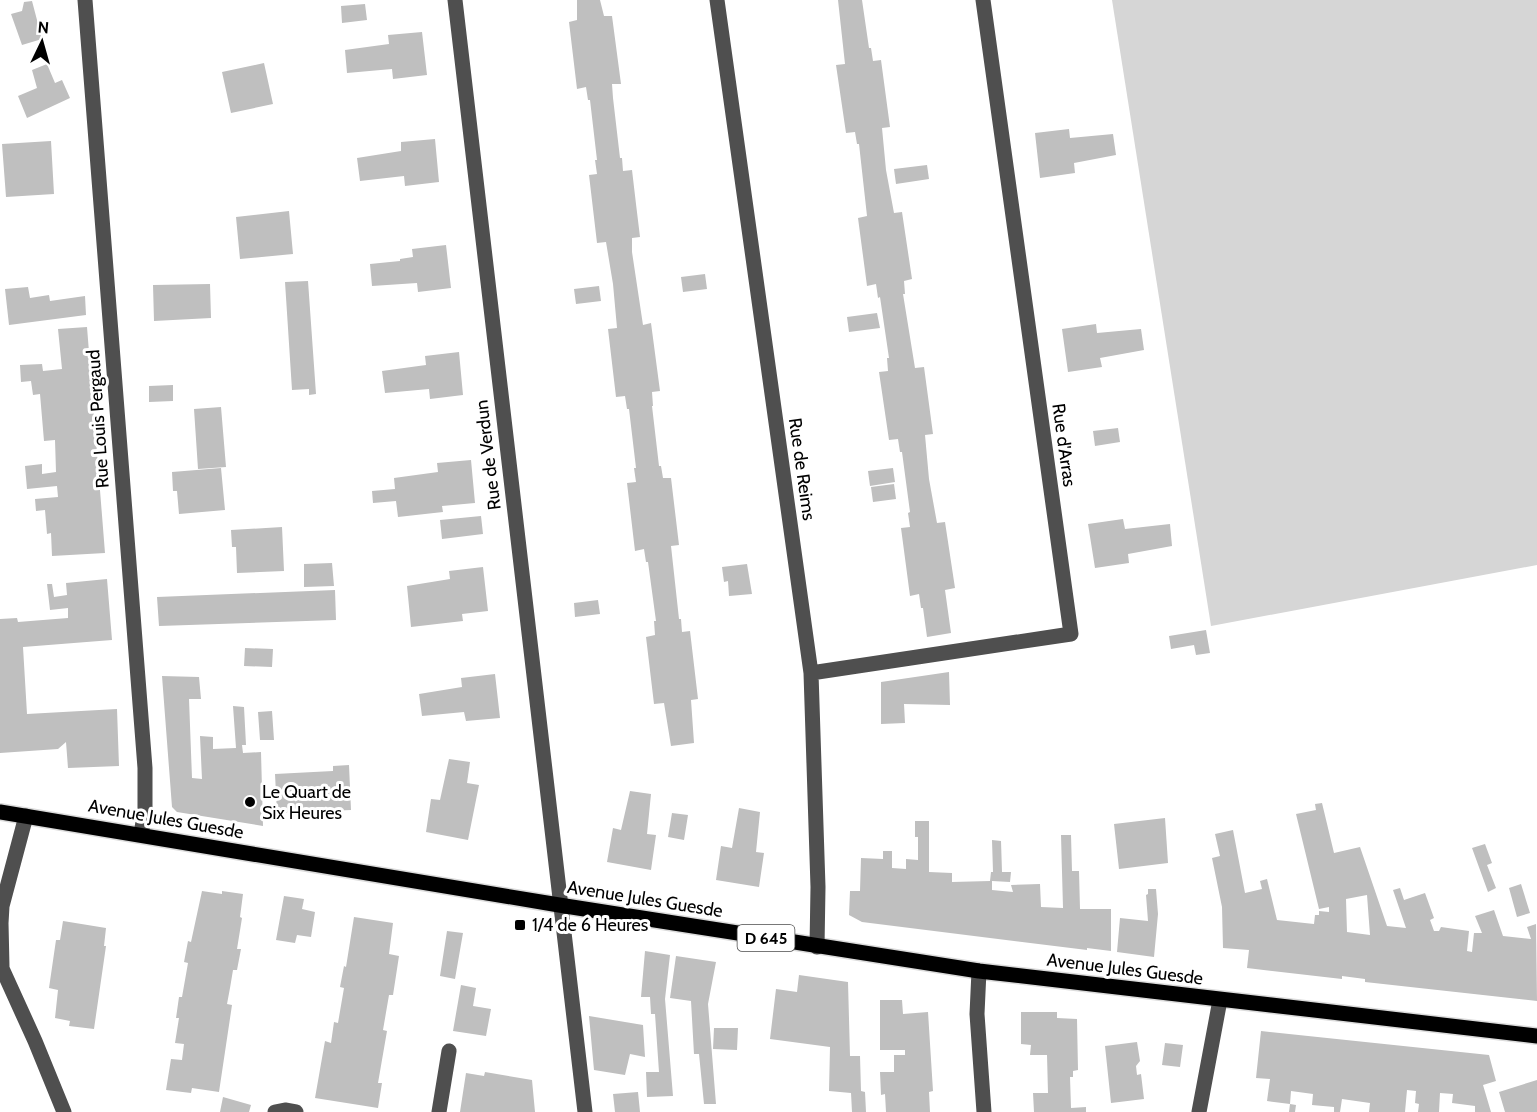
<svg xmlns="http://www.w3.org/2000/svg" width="1537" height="1112" viewBox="0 0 1537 1112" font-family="Cabin,sans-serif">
<rect width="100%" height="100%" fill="#fff"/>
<path fill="#d6d6d6" d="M1112 0H1537V565L1211 626Z"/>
<path fill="#bfbfbf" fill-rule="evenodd" d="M577 0H600L604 16H612L621 84H612L613 98 620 158H622L623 171 632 170 636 204 640 237 632 238V252L643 325 651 323 660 391 652 392 653 406H652L659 466H661L663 478H671L679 545 671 546 679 619H681L682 632 690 631 698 699 691 700 694 743 671 746 664 703 654 704 646 637 655 635 654 621H656L648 562H646L644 549 635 551 627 483 636 482 634 468H636L629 409H627L625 396 616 397 608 329 617 328 613 284 606 242 597 243 589 175 597 174 595 160H597L590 100H588L586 87 577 89 569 22 577 20Z
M838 0H862L869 48H871L873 61 881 60 890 127 882 128 886 170 894 213 902 212 912 279 904 281 905 294H903L915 368 924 367 933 434 925 435 929 479 937 523 945 522 955 588 945 590 951 633 927 637 923 608H921L919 594 910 596 901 528 910 527 908 513 910 512 902 452H900L898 439 889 440 879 372 888 371 887 358H889L880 297 878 298 876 284 867 286 858 218 867 216 859 144H857L855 132 846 133 836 65 845 64Z
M32 1 42 39 22 45 11 14 22 11 24 2Z
M365 4 367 20 342 23 341 6Z
M422 32 427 75 393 79 392 69 347 73 345 50 389 44 388 35Z
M264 63 273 104 231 113 222 72Z
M47 64 55 83 62 80 70 98 27 118 18 96 37 88 32 70Z
M1069 129 1070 138 1113 134 1116 155 1074 163 1075 173 1040 178 1035 133Z
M435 139 439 182 405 186 404 176 360 181 357 158 401 151V142Z
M51 141 54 194 6 197 2 144Z
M927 165 929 179 896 184 894 169Z
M289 211 293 254 240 259 236 217Z
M446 245 451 288 418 292 417 283 372 286 370 264 400 261V259L413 257 412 249Z
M705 274 707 289 683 292 681 277Z
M308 281 316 394 309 395V389L292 390 285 282Z
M210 284 211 318 154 321 153 285Z
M599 286 601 301 576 304 574 289Z
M28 287 30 298 49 295 50 301 85 296 86 315 9 325 5 289Z
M877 313 880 328 849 332 847 317Z
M1096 324 1097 333 1141 329 1144 350 1100 358 1102 367 1068 372 1062 329Z
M87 327 105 553 52 556 51 533 47 534 45 510 36 511 35 499 58 497 57 486 27 489 25 466 42 464V474L56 472 55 440 44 441 40 394 33 395 31 381 21 382 20 365 42 364 43 371 62 369 58 329Z
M459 352 463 395 430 399 429 389 385 393 382 371 426 365 425 356Z
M173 385V401L149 402V386Z
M221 407 226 467 198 469 194 409Z
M1118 428 1120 442 1095 446 1093 431Z
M471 460 475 503 442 506 443 512 398 517 396 501 373 503 372 491 395 489 394 478 438 472 437 463Z
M221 468 225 510 179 514 177 491H173L172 472Z
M893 468 895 482 870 486 868 471Z
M894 484 896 499 873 502 871 487Z
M481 516 483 534 442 539 440 520Z
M1123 519 1125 529 1170 524 1172 546 1128 554 1129 563 1095 568 1088 524Z
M282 527 284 571 237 573 236 547H232L231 530Z
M332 563 334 586 304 587V564Z
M747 564 752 594 729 596 728 581 724 582 722 567Z
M483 567 488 611 462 614 463 621 411 627 407 586 450 579 449 571Z
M107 579 112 640 23 647 27 714 117 709 119 766 68 768 66 742 58 749 0 753V619L17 618 18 622 68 618V608L50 610 47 584H52L54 597 67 595 66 583Z
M335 590 336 620 159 626 157 597Z
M598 600 600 614 575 617 574 603Z
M1206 630 1210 653 1196 655 1194 645 1171 649 1169 636Z
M245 648 273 649 272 667 244 666Z
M949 672 950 705 904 704 905 723 881 724V682Z
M495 674 500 718 466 721 464 712 422 716 419 694 462 687 461 678Z
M162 676 199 677 201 699H189L192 778 202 779 200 736 213 737V749L236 748 233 706 244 707 246 745H242L243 753 261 752 263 826 177 812 172 807Z
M272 711 274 740H260L258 712Z
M449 759 470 762 467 783 479 785 468 840 426 832 431 799 440 800Z
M349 765 351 810 277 813 275 774 333 771V766Z
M630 791 651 794 647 834 656 835 651 870 607 862 613 828 621 830Z
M1322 803 1334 853 1360 847 1387 926 1406 928 1393 890 1400 888 1404 900 1425 893 1434 918 1430 920 1434 931H1439L1441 927 1469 931 1467 951 1472 952 1474 933H1482L1475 916 1494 910 1503 936 1531 939 1527 927 1536 924 1537 1001 1365 982V979L1342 976V979L1247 968 1249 950 1223 948 1222 907 1212 858 1220 856 1215 834 1233 830 1245 893 1262 889 1260 881 1267 879 1277 920 1314 924 1315 915H1319V911L1329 912V907L1319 909 1296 814 1316 810 1315 804ZM1367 895 1370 935 1347 932 1346 899Z
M739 808 760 812 756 852 764 853 759 887 716 880 721 846 732 848Z
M672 813 688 815 684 840 668 837Z
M1165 818 1168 863 1119 869 1114 824Z
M915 821H929V872L952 873V882L990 881 991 872H993L992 840 1001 841 1002 872H1011L1010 882 992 881V890L1013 892 1011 885 1040 884 1041 907 1063 908 1061 835H1071L1072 871H1079L1080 909H1111V951L1087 948V950L862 922 849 915 850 891H860L861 858 883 859V851H892V868L906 869V859L918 860V837H915Z
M1485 844 1492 863 1487 865 1496 888 1488 892 1472 848Z
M1521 884 1530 913 1517 917 1509 888Z
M1148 889H1156L1158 914 1154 957 1117 952 1120 918 1148 921 1146 895 1148 894Z
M202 891 222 894V891L243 894 240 917 242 918 237 949H241L237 970H233L230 988 227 1004 232 1005 219 1092 192 1088 191 1093 166 1090 171 1059 182 1060 184 1044 175 1043 179 1018H176L179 997H182L188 963 184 962 188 941 191 942Z
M284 896 304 899 302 909 315 912 311 937 297 935 295 943 276 940Z
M354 917 393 923 389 954 399 956 393 995H389L383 1030 387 1031 378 1083H382L378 1108 315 1098 325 1041 331 1043 334 1022 338 1023 344 988 340 987 344 966 346 967Z
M63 921 106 928 104 946H106L94 1029 69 1026 70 1021 55 1018 58 990 49 988 56 940H60Z
M447 931 463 933 455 979 440 976Z
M645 951 670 955 665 999 673 1096 647 1097 646 1072H659L655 1014H651L650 997H641Z
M676 956 716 962 708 1004 716 1104H704L699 1054H694L691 1001 670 998Z
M799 975 848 982 850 1056H860L861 1091 865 1092 866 1112H852L851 1093 829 1091 830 1047 770 1039 776 989 797 992Z
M461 985 476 988 473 1006 491 1009 486 1036 453 1031Z
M880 1000H902L903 1014 928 1012 933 1091 929 1092 930 1112H886L885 1094 881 1095 880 1072H894V1055H905V1050H880Z
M1021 1012H1057V1018L1077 1019 1078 1070 1073 1071V1077H1070L1071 1108 1086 1107V1112H1034L1033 1093H1048L1047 1055H1030L1031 1045 1021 1044Z
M589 1016 643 1025 645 1057 630 1054 625 1075 594 1070Z
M714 1028H738L737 1050 713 1049Z
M1261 1031 1489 1055 1496 1081 1483 1085 1491 1112H1475V1106L1452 1103 1453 1094 1440 1093 1439 1112H1418L1419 1104 1415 1103 1416 1091 1407 1090 1405 1112H1369L1370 1103 1342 1099 1340 1112H1334V1107L1312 1105 1313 1094 1291 1091 1290 1104 1267 1101 1270 1079 1256 1078Z
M1137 1042 1140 1061 1136 1066 1137 1075 1141 1074 1144 1099 1111 1103 1105 1046Z
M1165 1043 1183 1045 1180 1067 1162 1065Z
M485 1072 532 1080 535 1112H460L466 1073 484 1076Z
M1537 1080V1112H1505L1499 1092Z
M638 1092 640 1112H615L613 1094Z
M223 1097 251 1105 249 1112H220Z
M1290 1104 1296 1105 1295 1112H1289Z"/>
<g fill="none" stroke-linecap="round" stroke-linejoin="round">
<g stroke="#dbdbdb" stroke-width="18">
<path id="major" d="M0 812 559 905 979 971 1537 1036"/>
</g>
<path stroke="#4f4f4f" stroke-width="15" d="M85 0 145 768V810L141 834
M455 0 585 1112
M717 0 811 673 818 887 817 947
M811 673 1071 634 983 0
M0 964 35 1041 64 1112
M2 967 1 923 2 906 26 816
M979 971 977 1014 984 1112
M275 1112 285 1110 296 1112
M439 1112 449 1051
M1199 1112 1220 1000"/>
<use href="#major" stroke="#000" stroke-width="15"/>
</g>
<g fill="#000" stroke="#fff" stroke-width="2">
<circle cx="250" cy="802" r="6"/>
<rect x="514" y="919" width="12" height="12" rx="3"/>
</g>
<g text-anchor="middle" stroke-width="6" stroke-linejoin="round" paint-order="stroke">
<rect fill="#fff" stroke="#4c4c4c" stroke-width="1.5" x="737.5" y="925" width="57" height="26" rx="4.5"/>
<g font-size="16" font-weight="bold" fill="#000">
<text x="766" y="944">D 645</text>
</g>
<g font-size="18" fill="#000" stroke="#fff">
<text transform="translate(98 419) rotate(-94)" y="6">Rue Louis Pergaud</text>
<text transform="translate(1064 445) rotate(82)" y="6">Rue d'Arras</text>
<text transform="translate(488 455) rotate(-97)" y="6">Rue de Verdun</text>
<text transform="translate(802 469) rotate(82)" y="6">Rue de Reims</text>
<text transform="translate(166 819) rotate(10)" y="6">Avenue Jules Guesde</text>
<text transform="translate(645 899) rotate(9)" y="6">Avenue Jules Guesde</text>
<text transform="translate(1125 969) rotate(7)" y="6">Avenue Jules Guesde</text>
</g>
<g font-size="18" fill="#000" stroke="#fff" text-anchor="start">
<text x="262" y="798">Le Quart de<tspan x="262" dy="21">Six Heures</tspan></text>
<text x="532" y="931">1/4 de 6 Heures</text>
</g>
</g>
<g transform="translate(42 42) rotate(5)" stroke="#ffffff" stroke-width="4.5" paint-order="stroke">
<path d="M0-4.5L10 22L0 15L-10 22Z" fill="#000000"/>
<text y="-9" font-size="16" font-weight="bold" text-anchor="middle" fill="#000000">N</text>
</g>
</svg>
